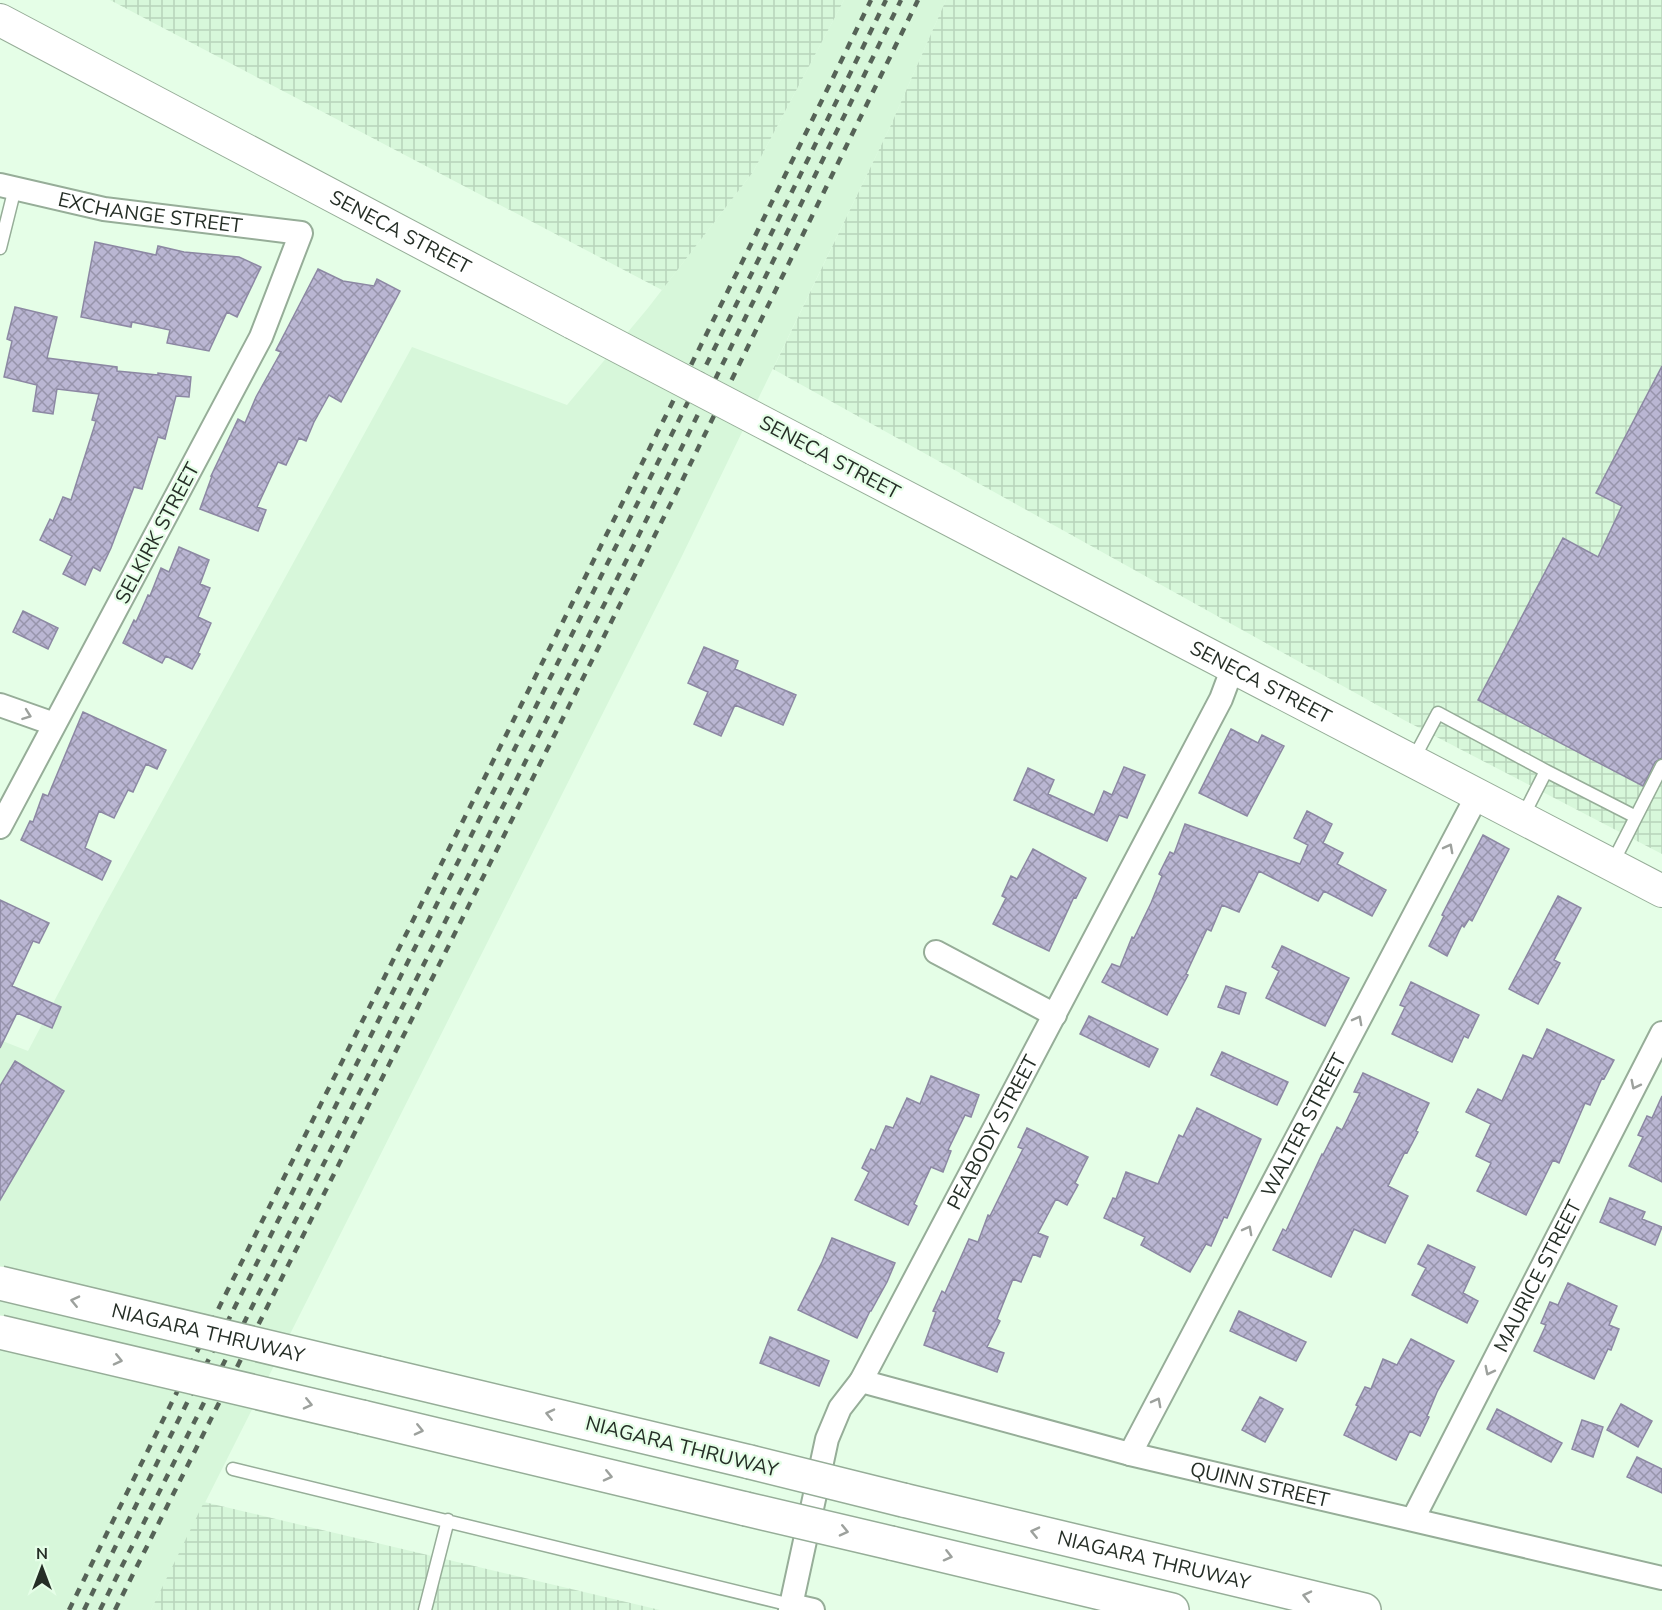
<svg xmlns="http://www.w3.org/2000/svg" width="1662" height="1610" viewBox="0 0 1662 1610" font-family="'Nunito Sans',sans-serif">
<defs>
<pattern id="industrial-grid" width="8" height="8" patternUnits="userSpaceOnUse" patternTransform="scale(1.5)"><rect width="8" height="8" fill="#d7f7da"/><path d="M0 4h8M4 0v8" fill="none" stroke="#b8d4bb"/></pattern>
<pattern id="building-cross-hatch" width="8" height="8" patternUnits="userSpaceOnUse" patternTransform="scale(1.5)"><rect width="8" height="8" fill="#bab6d3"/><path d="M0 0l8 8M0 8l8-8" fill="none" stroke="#9794ab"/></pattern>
</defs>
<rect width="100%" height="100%" fill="#e5fee7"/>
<path fill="#d7f7da" d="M844 0H946L890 127 680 560 151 1610H0V1040L28 1051 100 914 412 347 567 405 648 308 753 172Z"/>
<path fill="url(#industrial-grid)" d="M110 0H844L753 172 662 290Z
M946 0H1662V854L1404 720 773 369 890 127Z
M204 1502 660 1610H151Z"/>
<path fill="url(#building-cross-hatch)" stroke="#8c88a3" stroke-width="1.5" d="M95 242 156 255 158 246 184 252 239 257 261 267 237 317 227 312 209 351 167 343 170 330 132 322 131 327 81 317Z
M318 269 343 281 374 286 377 279 400 291 341 402 329 395 314 422 306 441 299 438 286 465 278 462 257 507 266 510 258 531 200 509 212 476H211L221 455 238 419 245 423 256 397 281 352 276 350Z
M15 307 57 317 47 358 117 367V371L158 375V373L191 377 189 397 176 396 165 439 158 437 142 489 134 487 111 548 100 571 93 567 85 585 63 574 72 556 40 540 50 519 53 521 63 497 71 500 96 421 92 420 99 394 57 389 53 414 33 411 37 385 4 377 12 341 7 339Z
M1662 366V758L1655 762 1643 786 1478 700 1563 538 1598 557 1622 506 1596 493Z
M179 547 209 560 200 584 210 588 198 617 211 623 198 653 200 654 192 669 166 656 162 663 123 643 134 620 136 622 148 595 150 596 161 568 169 572Z
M23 611 58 628 48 649 13 632Z
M704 647 738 661 735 669 796 695 783 725 735 705 721 736 694 724 708 692 688 683Z
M83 712 166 750 157 769 146 764 133 792 128 790 114 818 99 811 85 848 111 861 102 880 21 840 30 821 33 822 43 794 48 796Z
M1231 729 1258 743 1262 735 1284 746 1247 816 1199 793Z
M1124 767 1145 775 1127 818 1119 815 1107 841 1014 800 1028 768 1054 780 1048 794 1094 815 1104 791 1112 795Z
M1307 811 1332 824 1323 843 1343 853 1337 864 1386 890 1372 916 1324 891 1318 901 1259 871 1239 912 1222 905 1211 931 1207 929 1186 974 1188 975 1167 1015 1102 982 1112 964 1120 967 1132 937 1134 938 1151 903 1162 876 1159 874 1170 852 1174 854 1185 824 1300 864 1308 845 1294 838Z
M1483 835 1509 849 1472 921 1469 919 1464 927 1462 925 1447 956 1429 946 1444 916 1442 915Z
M1033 849 1086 878 1076 898 1074 897 1049 951 993 924 1006 898 1002 896 1011 876 1017 879Z
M1558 896 1581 908 1554 960 1560 963 1538 1004 1509 989Z
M0 900 49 923 39 943 33 941 12 986 61 1007 52 1028 17 1013 0 1048Z
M1282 946 1349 978 1325 1026 1266 998 1279 971 1272 967Z
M1411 982 1479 1015 1468 1038 1464 1036 1452 1062 1392 1034 1405 1007 1400 1005Z
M1226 986 1246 993 1239 1014 1218 1007Z
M1089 1016 1158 1049 1149 1067 1080 1034Z
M1547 1029 1614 1060 1604 1079 1602 1078 1590 1105 1585 1103 1559 1163 1553 1160 1526 1215 1477 1191 1491 1163 1476 1156 1491 1124 1466 1112 1478 1089 1502 1101 1523 1055 1533 1059Z
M1222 1052 1288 1082 1277 1105 1211 1075Z
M15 1061 64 1091 0 1200V1086Z
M1363 1073 1429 1103 1416 1131 1418 1132 1407 1153 1405 1152 1388 1186 1408 1196 1385 1243 1354 1229 1331 1277 1273 1250 1283 1229 1286 1231 1322 1154 1323 1155 1337 1127 1342 1130 1360 1093 1354 1092Z
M931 1076 979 1095 971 1117 965 1115 948 1150 951 1151 943 1172 931 1167 914 1204 917 1206 908 1225 855 1200 869 1172 862 1168 871 1149 875 1151 886 1126 893 1128 907 1098 920 1104Z
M1662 1096V1182L1629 1166 1643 1137 1638 1135 1647 1116 1652 1118Z
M1197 1108 1261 1139 1227 1218 1224 1217 1211 1246 1206 1244 1190 1272 1141 1245 1145 1237 1104 1218 1113 1198 1116 1199 1126 1172 1158 1184 1179 1135 1183 1137Z
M1027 1128 1088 1157 1075 1183 1078 1185 1067 1205 1056 1199 1038 1233 1048 1237 1040 1257 1033 1254 1021 1282 1013 1279 997 1319 1000 1321 987 1347 1004 1353 997 1372 924 1345 936 1312 933 1311 942 1291 945 1293 969 1239 978 1242 988 1215 990 1216 1023 1149 1018 1147Z
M1610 1198 1645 1212 1642 1219 1662 1227 1655 1245 1600 1222Z
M832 1238 895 1263 887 1282 871 1311H870L857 1338 798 1310 822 1262Z
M1428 1245 1475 1267 1463 1293 1478 1301 1467 1323 1412 1295 1426 1268 1418 1264Z
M1568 1283 1617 1306 1609 1325 1619 1329 1611 1350 1608 1349 1594 1379 1534 1351 1546 1325 1541 1323 1550 1302 1558 1305Z
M1239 1311 1306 1342 1296 1361 1230 1331Z
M770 1337 829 1361 819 1386 760 1363Z
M1411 1339 1454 1361 1437 1392 1427 1416 1429 1417 1420 1436 1410 1431 1396 1460 1344 1435 1358 1406 1356 1405 1365 1387 1371 1389 1383 1359 1397 1365Z
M1260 1397 1283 1409 1265 1442 1242 1430Z
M1621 1404 1652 1421 1638 1447 1607 1430Z
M1497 1409 1562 1443 1551 1462 1487 1429Z
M1582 1420 1603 1427 1593 1457 1572 1449Z
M1637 1457 1662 1469V1493L1627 1477Z"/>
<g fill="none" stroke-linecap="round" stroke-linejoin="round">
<g stroke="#96ad98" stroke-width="15">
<path id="service" d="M0 248 15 188
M1413 760 1438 713 1546 771 1522 818
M1546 771 1636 817
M1612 864 1662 766
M233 1469 791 1605
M425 1610 448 1520"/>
</g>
<g stroke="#96ad98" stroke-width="26">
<g id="minor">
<path id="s1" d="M0 185 104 209 301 233 261 337 0 827"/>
<path d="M0 705 54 724"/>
<path d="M936 952 1055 1015"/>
<path id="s2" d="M861 1381 1130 1454 1662 1578"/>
<path id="s3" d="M1130 1454 1477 796"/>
<path id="s4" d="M1413 1519 1662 1033"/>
<path d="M791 1605 813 1610"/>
<path id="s5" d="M790 1610 827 1439 840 1408 861 1381 1221 699 1233 667"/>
</g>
</g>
<g stroke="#96ad98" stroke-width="34">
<g id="secondary">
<path id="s6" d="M0 20 573 323"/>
<path id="s7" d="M814 449 1662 891"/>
</g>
</g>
<g stroke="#96ad98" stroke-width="36">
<g id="motorway">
<path d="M377 1373 750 1462"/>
<path d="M362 1417 746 1509"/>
<path id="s8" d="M903 1500 1364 1610"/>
<path d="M891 1543 1172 1610"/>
</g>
</g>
<use href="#service" stroke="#fff" stroke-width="12"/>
<use href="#minor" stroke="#fff" stroke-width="22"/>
<use href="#secondary" stroke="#fff" stroke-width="32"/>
<use href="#motorway" stroke="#fff" stroke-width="33"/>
<path stroke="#566357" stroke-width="4.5" stroke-dasharray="8 8" stroke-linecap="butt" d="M69 1610C334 1072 608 539 871 0
M84 1610C350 1073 623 539 886 0
M100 1610 632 549 901 0
M115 1610 681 483 918 0"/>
<g stroke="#96ad98" stroke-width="34" stroke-linecap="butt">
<path id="secondary-bridge" d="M573 323 814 449"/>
</g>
<g stroke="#96ad98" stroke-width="36" stroke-linecap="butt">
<g id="motorway-bridge">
<path id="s9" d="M0 1283 377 1373"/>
<path d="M0 1332 362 1417"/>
<path d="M750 1462 903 1500"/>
<path d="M746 1509 891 1543"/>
</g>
</g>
<use href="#secondary-bridge" stroke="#fff" stroke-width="32"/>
<use href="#motorway-bridge" stroke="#fff" stroke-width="33"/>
</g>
<defs><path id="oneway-chevron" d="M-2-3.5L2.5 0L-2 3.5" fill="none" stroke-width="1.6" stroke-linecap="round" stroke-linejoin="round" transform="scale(1.5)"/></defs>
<g stroke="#9da19d">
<use href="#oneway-chevron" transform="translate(27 715) rotate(20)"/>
<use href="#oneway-chevron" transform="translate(1449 848) rotate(-62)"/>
<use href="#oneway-chevron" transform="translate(1358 1020) rotate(-62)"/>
<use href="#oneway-chevron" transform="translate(1635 1085) rotate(117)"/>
<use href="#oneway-chevron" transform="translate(1248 1230) rotate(-62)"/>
<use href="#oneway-chevron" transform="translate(75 1301) rotate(-167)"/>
<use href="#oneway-chevron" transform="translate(118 1360) rotate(13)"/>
<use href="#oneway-chevron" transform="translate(1489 1371) rotate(117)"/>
<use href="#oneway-chevron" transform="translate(1157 1402) rotate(-62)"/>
<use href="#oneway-chevron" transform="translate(308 1404) rotate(13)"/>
<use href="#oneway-chevron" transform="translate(550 1414) rotate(-167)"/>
<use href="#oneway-chevron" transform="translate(419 1430) rotate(13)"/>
<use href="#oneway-chevron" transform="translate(608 1476) rotate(13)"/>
<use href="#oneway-chevron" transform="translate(844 1531) rotate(13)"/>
<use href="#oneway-chevron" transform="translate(1035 1532) rotate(-167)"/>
<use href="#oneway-chevron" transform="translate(948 1556) rotate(14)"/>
<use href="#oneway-chevron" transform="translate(1307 1596) rotate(-167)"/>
</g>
<g text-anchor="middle" stroke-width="4.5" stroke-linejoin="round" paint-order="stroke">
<g font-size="20" fill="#252e26" stroke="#e5fee7">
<text dy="7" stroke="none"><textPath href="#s1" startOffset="153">EXCHANGE STREET</textPath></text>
<text dy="7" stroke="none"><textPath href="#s6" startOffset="453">SENECA STREET</textPath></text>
<text transform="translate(830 457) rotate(28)" y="7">SENECA STREET</text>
<text transform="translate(157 533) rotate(-62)" y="7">SELKIRK STREET</text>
<text dy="7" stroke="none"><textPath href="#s7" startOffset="504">SENECA STREET</textPath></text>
<text dy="7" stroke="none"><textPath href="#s3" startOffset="372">WALTER STREET</textPath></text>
<text dy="7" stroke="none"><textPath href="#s5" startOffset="524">PEABODY STREET</textPath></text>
<text dy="7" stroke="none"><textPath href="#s4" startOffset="273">MAURICE STREET</textPath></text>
<text dy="7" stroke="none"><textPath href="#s9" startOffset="214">NIAGARA THRUWAY</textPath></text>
<text transform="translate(682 1446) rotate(14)" y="7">NIAGARA THRUWAY</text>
<text dy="7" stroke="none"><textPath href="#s2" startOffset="412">QUINN STREET</textPath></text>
<text dy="7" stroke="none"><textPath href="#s8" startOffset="258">NIAGARA THRUWAY</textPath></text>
</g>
</g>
<g transform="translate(42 1568)" stroke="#e5fee7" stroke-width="4.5" paint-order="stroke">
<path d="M0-4.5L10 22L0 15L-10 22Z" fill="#252e26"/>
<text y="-9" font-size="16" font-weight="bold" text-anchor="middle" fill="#252e26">N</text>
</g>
</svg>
